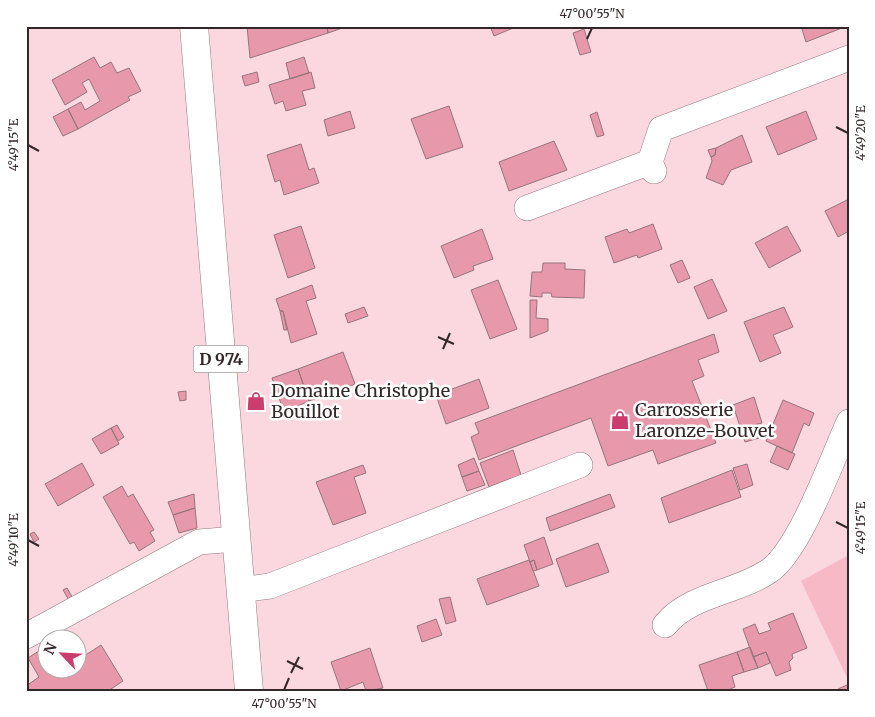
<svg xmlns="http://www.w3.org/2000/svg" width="875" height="717" viewBox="0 0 875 717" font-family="Merriweather,serif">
<rect width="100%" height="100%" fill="#fbd8df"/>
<path fill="#f8b9c7" d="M849 555V682L801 581Z"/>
<path fill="#e799ab" stroke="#94757c" d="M247 26H327L328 33 250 58Z
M327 26H348L328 33Z
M490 26H518L494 36Z
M801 26H847L806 42Z
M584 29 591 52 580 55 573 33Z
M94 57 100 68 111 62 117 73 129 68 141 91 128 97 130 100 78 129 68 109 81 102 85 110 100 101 89 79 82 83 87 92 65 105 52 80Z
M304 57 309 73 290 79 286 63Z
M257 72 259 82 245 86 242 76Z
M311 72 315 88 302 91 306 105 286 111 283 101 275 104 269 85Z
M449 106 463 147 426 159 411 119Z
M68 109 78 129 63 136 53 117Z
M350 111 355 128 328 136 324 120Z
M806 111 817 139 778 155 766 127Z
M597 112 604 135 597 137 590 115Z
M742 135 752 162 731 170 723 185 706 178 712 161 711 157 715 155 716 148Z
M554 141 567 170 509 191 499 162Z
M301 144 309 170 314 168 319 183 284 195 280 180 275 182 267 155Z
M716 148 715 155 711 157 708 150Z
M849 199V231L838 237 825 211Z
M653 224 662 249 638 258 637 255 614 263 605 237 627 229 629 233Z
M301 226 315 268 288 278 274 235Z
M787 226 801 251 769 268 755 243Z
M482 229 493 259 473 266 474 270 454 278 441 246Z
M682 260 690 278 678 283 670 265Z
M543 263H565V269L585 270 584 298 552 297 551 293H542V297L530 296 532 272H542Z
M712 279 727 311 708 319 694 287Z
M498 280 517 329 490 339 471 290Z
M312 285 316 298 306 301 317 334 291 343 283 311H280L276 299Z
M530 300H537L536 318 548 319V331L530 338Z
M364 307 368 316 348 323 345 314Z
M784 307 793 327 773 335 781 353 760 362 744 322Z
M280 311H283L287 330H284Z
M714 334 719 352 698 360 704 376 692 381 716 443 658 464 653 450 608 466 591 418 479 460 471 437 479 433 475 423Z
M343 352 355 384 309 401 298 369Z
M298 369 309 401 284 412 272 378Z
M479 379 489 408 446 424 436 395Z
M186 391V400L180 401 178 392Z
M754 397 762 423 754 425 759 438 745 442 733 405Z
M783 400 814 413 809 426 804 423 792 453 766 441Z
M758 424 762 437 759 438 754 425Z
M117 425 124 437 118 441 111 428Z
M111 428 119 444 101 454 92 439Z
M777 446 795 454 788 470 770 462Z
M513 450 521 475 489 487 480 463Z
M474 458 479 471 462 477 458 465Z
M82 463 94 485 58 506 45 484Z
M747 464 753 485 740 490 733 468Z
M363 465 366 473 354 477 366 513 333 525 316 482Z
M732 470 741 497 669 523 661 498Z
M479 471 485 485 467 491 462 477Z
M122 486 128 497 133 494 154 530 150 532 155 541 139 551 134 542 130 544 103 497Z
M194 494 195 508 173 515 168 502Z
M610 494 615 507 550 531 546 518Z
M195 508 197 528 179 533 173 515Z
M34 532 39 539 34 542 30 534Z
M544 537 553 564 537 570 534 560 530 562 524 545Z
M598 543 609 572 566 587 556 559Z
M529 560 539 586 487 605 477 579Z
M534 560 537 570 533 571 530 562Z
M67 588 74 600 70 602 63 590Z
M450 597 456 621 446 624 439 599Z
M793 613 807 648 792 654 793 658 789 662 791 670 776 676 766 652 753 657 743 629 755 624 759 634 771 630 768 623Z
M436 619 442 635 422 642 417 626Z
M69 631 74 640H62L60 637Z
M48 645V670H78V660L101 645 123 681 108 691H26V686L39 677 28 658Z
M78 645 85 656 78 660Z
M750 647 758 668 744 672 737 652Z
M370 648 383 688 366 691 363 682 341 691 331 662Z
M737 652 744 672 732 676 735 687 730 689 731 691H708L699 665Z
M766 652 770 663 758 668 753 657Z
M849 684V691H838V689Z"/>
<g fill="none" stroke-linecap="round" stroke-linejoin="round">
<g stroke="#97787e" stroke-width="26">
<path id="minor" d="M654 171 650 162 661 129 849 58
M527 208 650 162
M241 590 270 586 580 465
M665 625C690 594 737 593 769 571 800 550 832 459 849 422
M26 636 199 542 236 539"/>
</g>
<g stroke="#97787e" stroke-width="29">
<path id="major" d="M194 26 249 691"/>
</g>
<use href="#minor" stroke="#fff" stroke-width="25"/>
<use href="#major" stroke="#fff" stroke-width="28"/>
</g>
<path fill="none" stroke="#34272a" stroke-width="2" d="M587 39 592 28M836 127 848 133M28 145 39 151M438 337 454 344M443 349 450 333M836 522 848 528M28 540 39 546M287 661 303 669M291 673 299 657M284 690 289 678"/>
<defs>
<g id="shop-bare" transform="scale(1.5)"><path d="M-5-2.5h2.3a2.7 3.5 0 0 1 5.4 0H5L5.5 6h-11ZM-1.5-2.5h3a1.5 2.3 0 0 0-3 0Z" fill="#ca3d6c" stroke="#fff" stroke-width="2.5" paint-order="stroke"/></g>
</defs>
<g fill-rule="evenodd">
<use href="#shop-bare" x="256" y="401"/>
<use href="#shop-bare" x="620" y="420"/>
</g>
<g text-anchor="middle" stroke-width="5" stroke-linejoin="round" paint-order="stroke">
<rect fill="#fff" stroke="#71686a" stroke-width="1" x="193.5" y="345.5" width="55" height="27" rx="4"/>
<g font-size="16" font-weight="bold" fill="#34272a">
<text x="221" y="365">D 974</text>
</g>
<g font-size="18" fill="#34272a" stroke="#fff" text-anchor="start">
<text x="271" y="397">Domaine Christophe<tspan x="271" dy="21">Bouillot</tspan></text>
<text x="635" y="416">Carrosserie<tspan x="635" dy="21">Laronze-Bouvet</tspan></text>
</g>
</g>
<rect width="875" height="717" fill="none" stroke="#ffffff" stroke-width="55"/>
<g transform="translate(62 654) rotate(295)"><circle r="24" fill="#ffffff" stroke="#aea9aa"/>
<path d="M0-4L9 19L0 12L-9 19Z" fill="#ca3d6c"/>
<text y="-8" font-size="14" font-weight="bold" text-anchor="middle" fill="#34272a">N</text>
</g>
<rect x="28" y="28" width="820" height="662" fill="none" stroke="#34272a" stroke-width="2"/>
<g font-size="12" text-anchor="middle" fill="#34272a">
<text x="592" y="18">47°00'55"N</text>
<text transform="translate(861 133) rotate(-90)" y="4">4°49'20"E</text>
<text transform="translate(14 145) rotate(-90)" y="4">4°49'15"E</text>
<text transform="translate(861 528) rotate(-90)" y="4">4°49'15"E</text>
<text transform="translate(14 540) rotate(-90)" y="4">4°49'10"E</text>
<text x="284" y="708">47°00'55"N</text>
</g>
</svg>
